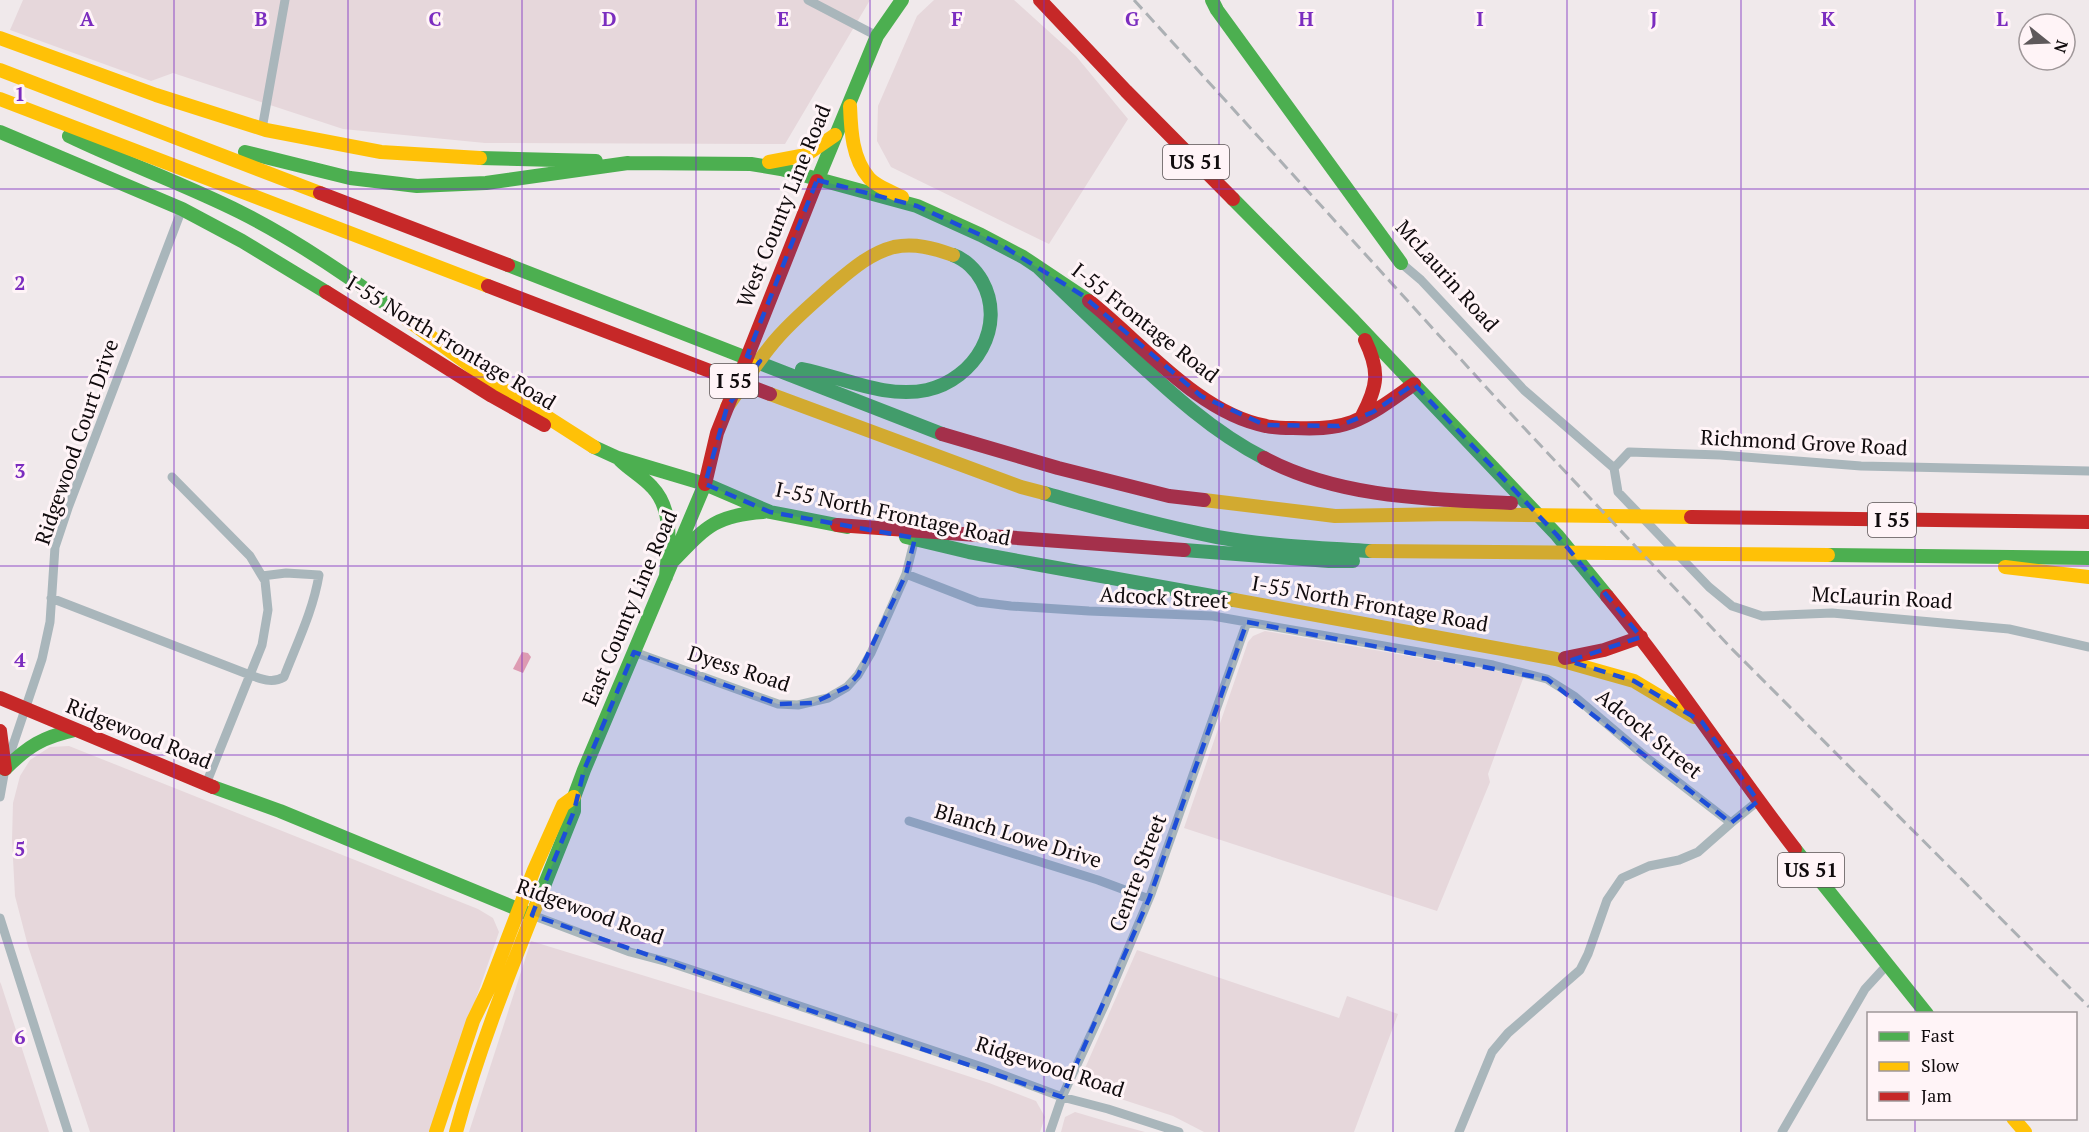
<svg xmlns="http://www.w3.org/2000/svg" width="2089" height="1132" viewBox="0 0 2089 1132" font-family="'PT Serif',serif">
<rect width="100%" height="100%" fill="#f0e9eb"/>
<path fill="#e6d7db" d="M23 0H870L785 144 485 143 343 129 173 73 151 81 10 30Z
M934 0H1014L1076 56 1128 119 1049 244 891 167 877 141 878 106 917 16Z
M1265 631 1524 676 1488 774 1490 782 1437 911 1184 828 1248 642 1253 636Z
M69 746 478 909 493 918 499 932 430 1132H90L28 946 15 896 12 840 13 803 20 776 30 760 50 747Z
M531 941 903 1055 989 1083 1036 1101 1045 1117 1040 1132H469Z
M1137 950 1339 1018 1347 996 1398 1014 1354 1132H1204L1173 1116 1087 1088 1083 1085 1082 1075Z
M0 982 1 984 49 1132H0Z
M1075 1112 1119 1125 1145 1132H1061L1065 1117Z"/>
<path fill="#dd9bb2" d="M522 652 528 653 531 657 523 673 513 669Z"/>
<g fill="none" stroke-linecap="round" stroke-linejoin="round">
<path stroke="#a9b6bb" stroke-width="9" d="M808 0 877 36
M262 129 285 0
M1401 263 1421 280 1524 390 1614 468
M2089 471 1861 466 1720 455 1629 452 1614 468 1618 492 1709 587 1732 606 1762 616 1832 613 2009 629 2089 647
M172 477 250 556 265 581 268 610 262 645 206 784
M906 574 978 602 1011 606 1089 611 1213 616 1493 665 1547 679 1574 696 1647 758 1731 823 1758 801
M51 598 250 675C262 679 272 684 284 677 297 643 313 611 319 575L286 573 262 576
M634 652 778 704 798 705 828 698 847 687 858 675 871 653 906 574 915 538
M0 797 5 769 42 659 50 622 55 547 68 508 182 209
M909 821 1098 880 1149 899
M532 915 630 952 668 962 982 1067 1062 1097 1108 1109 1179 1132
M0 918 68 1132
M1050 1132 1062 1097 1105 1004 1151 894 1247 622
M1459 1132 1492 1052 1508 1033 1580 970 1588 954 1607 900 1622 878 1649 866 1679 860 1698 852 1731 823
M1782 1132 1865 989 1887 965"/>
<path stroke="#4caf50" stroke-width="14" d="M1212 0 1217 10 1401 263
M0 132 182 209 242 241 326 292
M69 136C125 163 184 184 240 212 296 240 347 275 397 312
M245 152 350 178 417 186 486 183 628 163
M480 158 596 161
M628 163 751 164 781 169 917 206 981 235 1023 257 1089 301
M817 181 877 36 902 0
M1233 199 1354 321 1557 535 1607 596
M508 265 942 434
M1039 268C1069 297 1099 326 1129 354 1171 393 1213 432 1264 458
M802 369C843 377 885 399 927 390 975 379 1007 326 982 281 976 270 965 259 953 255
M594 447 618 458 705 484 770 512 847 527
M620 460C630 470 643 477 652 487 675 511 668 548 666 577
M1044 493C1101 509 1159 526 1217 537 1268 546 1320 548 1372 551
M906 537 969 552 1234 600
M1184 550 1329 561H1353
M1828 555 2089 558
M673 561C705 528 715 515 763 512
M5 769C28 746 43 737 75 730
M213 787 280 811 532 915
M1795 849 1927 1014
M536 906 574 811V797L584 770 705 484"/>
<path stroke="#ffc107" stroke-width="14" d="M0 38 156 95 266 130 381 152 480 158
M0 70 320 193
M0 99 488 286
M850 106C851 131 852 158 869 178 876 186 892 192 902 197
M769 162 806 155 835 135
M397 312 494 383 594 447
M770 394 1021 487 1044 493
M727 407C744 383 759 358 779 336 795 318 814 302 832 286 851 270 870 253 894 247 915 243 933 248 953 255
M1204 500 1335 516 1452 514 1691 517
M1372 551 1828 555
M2005 567 2089 577
M1234 600 1556 659 1634 681 1694 717
M2013 1118 2025 1132
M436 1132 473 1021 488 990 534 870 563 805 574 797
M456 1132C477 1054 506 981 536 906"/>
<path stroke="#c62828" stroke-width="14" d="M1040 0 1126 91 1233 199
M320 193 508 265
M488 286 770 394
M326 292 492 396 544 425
M1089 301C1142 343 1198 413 1266 426 1275 428 1285 428 1293 428 1313 429 1333 429 1352 422 1375 413 1394 398 1414 384
M1362 416C1378 386 1380 371 1365 340
M942 434 1058 468 1169 496 1204 500
M1264 458C1339 498 1428 499 1511 503
M705 484 717 433 817 181
M1691 517 2089 522
M837 525 1184 550
M1607 596C1674 677 1731 766 1795 849
M1565 658 1604 650 1641 637
M0 698 213 787
M0 731 5 769"/>
<path stroke="#acb0b4" stroke-width="3" stroke-dasharray="12 6" stroke-linecap="butt" d="M1134 0 1496 398 1731 648 2089 1007"/>
</g>
<path fill="#1d4ed8" fill-opacity="0.2" stroke="#1d4ed8" stroke-width="4.5" stroke-dasharray="12 8" stroke-linejoin="round" d="M817 180 917 206 998 243 1082 295 1201 396 1265 425 1339 426 1373 412 1414 384 1557 535 1641 637 1569 661 1634 681 1702 722 1758 801 1731 823 1547 679 1247 622 1149 899 1062 1097 532 915 574 811 584 770 634 652 778 704 813 703 847 687 858 675 906 574 915 538 770 512 705 484 727 407 760 361 747 356Z"/>
<path fill="none" stroke="#7b2cbf" stroke-width="1.5" stroke-opacity="0.55" d="M174 0V1132M348 0V1132M522 0V1132M696 0V1132M870 0V1132M1044 0V1132M1219 0V1132M1393 0V1132M1567 0V1132M1741 0V1132M1915 0V1014M0 189H2089M0 377H2089M0 566H2089M0 755H2089M0 943H2089M1915 1118V1132"/>
<g text-anchor="middle" stroke-width="6" stroke-linejoin="round" paint-order="stroke">
<g fill="#fff4f7" stroke="#585153" stroke-width="1.5">
<rect x="1163" y="145" width="66" height="34" rx="4.5"/>
<rect x="710" y="364" width="48" height="34" rx="4.5"/>
<rect x="1868" y="503" width="48" height="34" rx="4.5"/>
<rect x="1778" y="853" width="66" height="34" rx="4.5"/>
</g>
<g font-size="20" font-weight="bold" fill="#100b0d">
<text x="1196" y="169">US 51</text>
<text x="734" y="388">I 55</text>
<text x="1892" y="527">I 55</text>
<text x="1811" y="877">US 51</text>
</g>
<g font-size="21" fill="#100b0d" stroke="#fff4f7">
<text transform="translate(784 206) rotate(-68)" y="7">West County Line Road</text>
<text transform="translate(1447 276) rotate(48)" y="7">McLaurin Road</text>
<text transform="translate(1145 323) rotate(38)" y="7">I-55 Frontage Road</text>
<text transform="translate(451 343) rotate(31)" y="7">I-55 North Frontage Road</text>
<text transform="translate(77 442) rotate(-71)" y="7">Ridgewood Court Drive</text>
<text transform="translate(1804 443) rotate(3)" y="7">Richmond Grove Road</text>
<text transform="translate(893 514) rotate(12)" y="7">I-55 North Frontage Road</text>
<text transform="translate(1164 598) rotate(3)" y="7">Adcock Street</text>
<text transform="translate(1882 598) rotate(3)" y="7">McLaurin Road</text>
<text transform="translate(1370 604) rotate(10)" y="7">I-55 North Frontage Road</text>
<text transform="translate(630 608) rotate(-67)" y="7">East County Line Road</text>
<text transform="translate(739 669) rotate(18)" y="7">Dyess Road</text>
<text transform="translate(139 734) rotate(22)" y="7">Ridgewood Road</text>
<text transform="translate(1649 734) rotate(39)" y="7">Adcock Street</text>
<text transform="translate(1018 836) rotate(17)" y="7">Blanch Lowe Drive</text>
<text transform="translate(1138 873) rotate(-69)" y="7">Centre Street</text>
<text transform="translate(590 912) rotate(20)" y="7">Ridgewood Road</text>
<text transform="translate(1050 1067) rotate(18)" y="7">Ridgewood Road</text>
</g>
</g>
<g font-size="20" text-anchor="middle" font-weight="bold" fill="#7b2cbf" stroke="#fff4f7" stroke-width="6" stroke-linejoin="round" paint-order="stroke">
<text x="87" y="26">A</text>
<text x="261" y="26">B</text>
<text x="435" y="26">C</text>
<text x="609" y="26">D</text>
<text x="783" y="26">E</text>
<text x="957" y="26">F</text>
<text x="1132" y="26">G</text>
<text x="1306" y="26">H</text>
<text x="1480" y="26">I</text>
<text x="1654" y="26">J</text>
<text x="1828" y="26">K</text>
<text x="2002" y="26">L</text>
<text x="20" y="101">1</text>
<text x="20" y="290">2</text>
<text x="20" y="478">3</text>
<text x="20" y="667">4</text>
<text x="20" y="856">5</text>
<text x="20" y="1044">6</text>
</g>
<rect x="1867" y="1012" width="210" height="108" fill="#fff4f7" stroke="#9f9799" stroke-width="1.5"/>
<rect x="1879" y="1032" width="30" height="9" fill="#4caf50" stroke="#9f9799" stroke-width="1.5"/>
<text x="1921" y="1042" font-size="18" fill="#100b0d">Fast</text>
<rect x="1879" y="1062" width="30" height="9" fill="#ffc107" stroke="#9f9799" stroke-width="1.5"/>
<text x="1921" y="1072" font-size="18" fill="#100b0d">Slow</text>
<rect x="1879" y="1092" width="30" height="9" fill="#c62828" stroke="#9f9799" stroke-width="1.5"/>
<text x="1921" y="1102" font-size="18" fill="#100b0d">Jam</text>
<g transform="translate(2047 42) rotate(108)"><circle r="28" fill="#fff4f7" stroke="#9f9799" stroke-width="1.5"/>
<path d="M0-4.5L10 22L0 15L-10 22Z" fill="#5e595b"/>
<text y="-9" font-size="16" font-weight="bold" text-anchor="middle" fill="#100b0d">N</text>
</g>
</svg>
